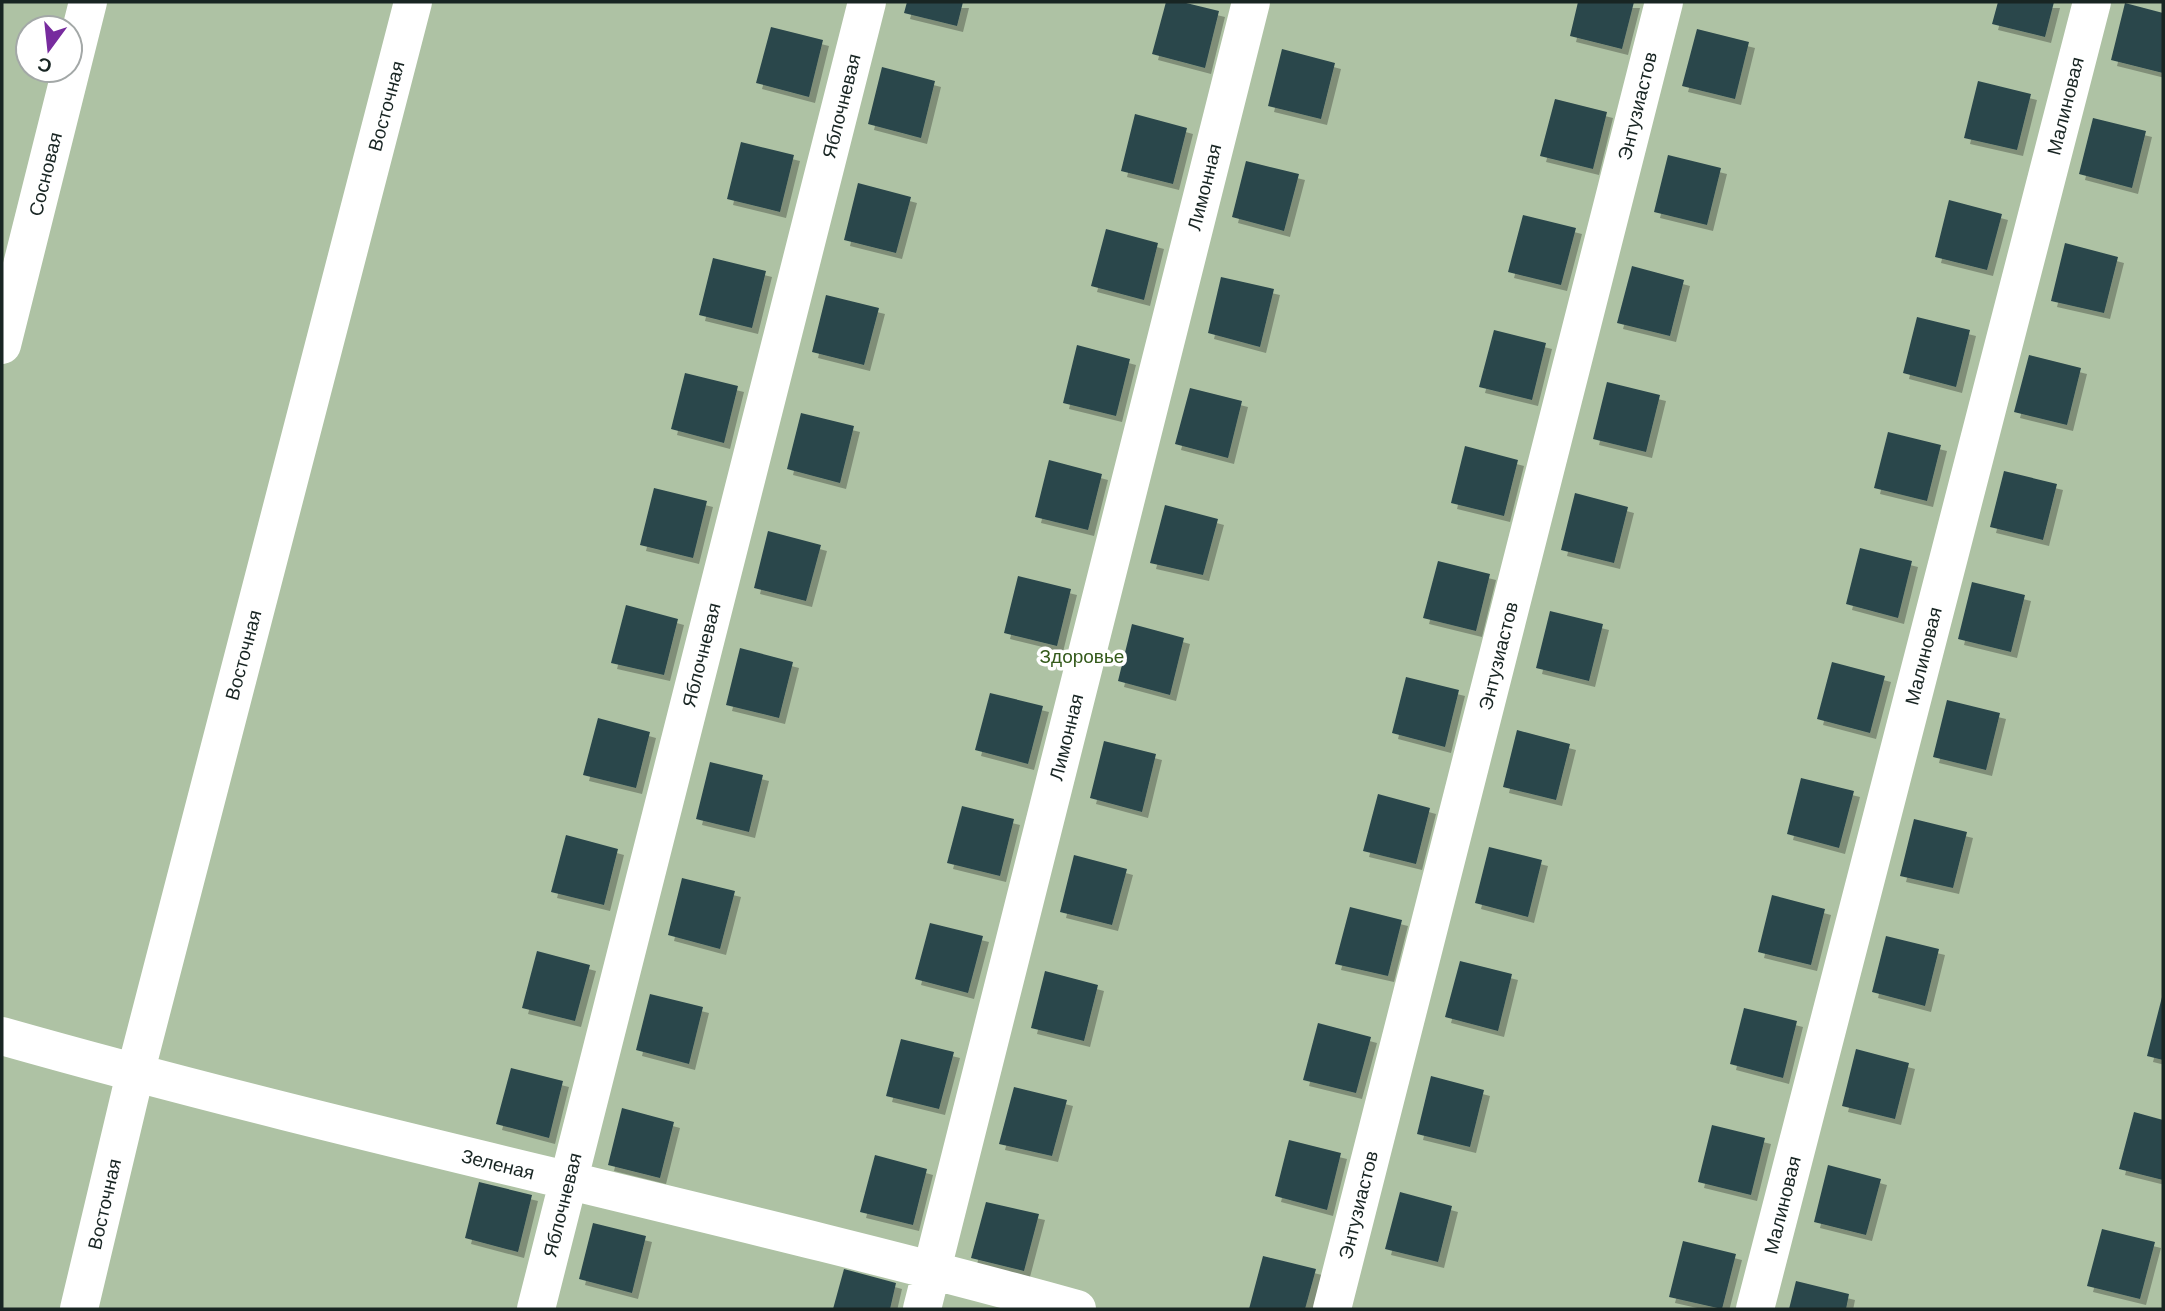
<svg xmlns="http://www.w3.org/2000/svg" width="2165" height="1311" viewBox="0 0 2165 1311" font-family="'Work Sans',sans-serif">
<defs>
<filter id="shadow"><feDropShadow dx="6" dy="6" stdDeviation="0" flood-color="#0004"/></filter>
</defs>
<rect width="100%" height="100%" fill="#d4f5f0"/>
<path fill="#aec2a4" fill-rule="evenodd" d="M2 2H2163V1309H2ZM28 28H70V70H28Z"/>
<path fill="#2a464b" filter="url(#shadow)" d="M907 2H963L957 26 904 13Z
M1166 2H1182L1219 11 1205 68 1152 54Z
M1578 2H1634L1622 49 1570 36Z
M1998 2H2054L2045 37 1992 24Z
M2125 3 2163 13V73L2111 60Z
M771 27 823 40 809 97 756 83Z
M1697 29 1749 42 1735 99 1682 86Z
M1282 49 1335 63 1321 119 1268 106Z
M882 67 935 81 921 138 868 124Z
M1978 81 2031 94 2017 150 1964 138Z
M1555 99 1607 112 1593 169 1540 156Z
M1135 114 1187 128 1173 184 1121 171Z
M2093 118 2146 131 2132 188 2079 174Z
M741 142 794 155 780 212 727 199Z
M1668 155 1721 168 1707 225 1654 212Z
M1246 161 1299 174 1284 231 1232 217Z
M858 183 911 197 896 253 844 240Z
M1949 200 2002 214 1987 270 1935 257Z
M1523 215 1576 228 1561 285 1508 272Z
M1106 229 1158 243 1144 300 1091 286Z
M2065 243 2118 257 2104 313 2051 301Z
M713 258 766 271 752 328 699 315Z
M1632 266 1684 280 1670 336 1617 323Z
M1221 277 1274 289 1260 347 1208 333Z
M826 295 879 308 864 365 812 352Z
M1917 317 1970 330 1956 387 1903 373Z
M1494 330 1546 343 1532 400 1479 387Z
M1077 345 1130 359 1116 416 1063 403Z
M2029 355 2081 368 2067 425 2014 412Z
M685 373 738 386 724 443 671 429Z
M1607 382 1660 395 1646 452 1593 439Z
M1190 388 1242 401 1228 458 1175 444Z
M801 413 854 426 840 483 787 469Z
M1888 432 1941 445 1927 501 1874 488Z
M1465 446 1518 460 1504 516 1451 503Z
M1049 460 1102 474 1088 530 1035 517Z
M2004 471 2057 484 2043 540 1990 527Z
M654 488 707 501 693 558 640 545Z
M1575 493 1628 507 1614 563 1561 550Z
M1165 505 1218 519 1203 575 1150 563Z
M768 531 821 545 806 601 754 588Z
M1860 548 1912 561 1898 618 1846 604Z
M1438 561 1490 574 1476 631 1423 618Z
M1018 576 1071 589 1057 646 1004 633Z
M1972 582 2025 595 2011 652 1958 639Z
M626 605 678 619 664 675 611 663Z
M1550 611 1603 624 1589 681 1536 668Z
M1132 624 1184 638 1170 695 1118 681Z
M740 648 793 662 779 718 726 705Z
M1832 662 1885 676 1870 733 1817 719Z
M1406 677 1459 690 1445 747 1392 733Z
M990 693 1043 706 1028 764 975 750Z
M1947 700 2000 713 1986 770 1933 757Z
M598 718 650 732 636 788 583 775Z
M1517 730 1570 744 1556 800 1503 787Z
M1104 741 1156 754 1142 812 1090 798Z
M710 762 763 775 749 832 696 819Z
M1801 778 1854 791 1839 848 1787 834Z
M1378 794 1430 808 1416 864 1363 851Z
M962 806 1014 819 1000 876 947 863Z
M1914 819 1967 832 1953 888 1900 876Z
M566 835 618 849 604 905 551 892Z
M1489 847 1542 860 1528 917 1475 903Z
M1074 855 1127 869 1112 925 1060 912Z
M682 878 735 891 720 949 668 935Z
M1772 895 1825 909 1811 965 1758 952Z
M1350 907 1402 920 1388 976 1335 964Z
M930 923 983 936 968 993 915 979Z
M1886 936 1939 949 1925 1006 1872 992Z
M537 951 590 965 575 1021 522 1008Z
M1460 961 1512 974 1498 1031 1445 1017Z
M1045 971 1098 985 1084 1041 1031 1028Z
M650 994 703 1007 689 1064 636 1050Z
M2162 997H2163V1060L2147 1056Z
M1744 1008 1797 1021 1783 1078 1730 1064Z
M1318 1023 1371 1037 1356 1093 1303 1080Z
M901 1039 954 1052 939 1109 886 1096Z
M1856 1049 1909 1063 1895 1119 1842 1106Z
M511 1068 563 1081 549 1138 496 1124Z
M1431 1076 1484 1090 1470 1147 1417 1134Z
M1014 1087 1067 1100 1052 1156 999 1144Z
M622 1108 674 1122 660 1178 608 1165Z
M2134 1112 2163 1120V1180L2119 1169Z
M1712 1125 1765 1138 1751 1195 1698 1182Z
M1289 1140 1341 1153 1327 1210 1275 1196Z
M875 1155 927 1169 913 1225 860 1212Z
M1828 1165 1881 1179 1866 1235 1814 1222Z
M479 1182 532 1195 518 1252 465 1238Z
M1400 1192 1452 1206 1438 1262 1385 1249Z
M986 1202 1039 1214 1024 1271 971 1258Z
M593 1223 646 1236 632 1293 579 1279Z
M2102 1229 2155 1242 2140 1299 2087 1286Z
M1683 1241 1736 1254 1722 1309 1669 1297Z
M1263 1256 1316 1269 1305 1309H1249Z
M844 1269 896 1283 890 1309H833Z
M1796 1281 1849 1294 1846 1309H1789Z"/>
<g fill="none" stroke-linecap="round" stroke-linejoin="round">
<path stroke="#fff" stroke-width="38" d="M2 345 88 2
M2 1036C358 1137 721 1211 1077 1309
M79 1309 135 1074 413 2
M536 1309 867 2
M922 1309 1251 2
M1332 1309 1664 2
M1755 1309 2092 2"/>
</g>
<g text-anchor="middle" stroke-width="7" stroke-linejoin="round" paint-order="stroke">
<g font-size="19" fill="#182523" stroke="#fff">
<text transform="translate(386 106) rotate(-75)" y="7">Восточная</text>
<text transform="translate(841 106) rotate(-76)" y="7">Яблочневая</text>
<text transform="translate(1637 106) rotate(-76)" y="7">Энтузиастов</text>
<text transform="translate(2065 106) rotate(-76)" y="7">Малиновая</text>
<text transform="translate(45 174) rotate(-76)" y="7">Сосновая</text>
<text transform="translate(1204 187) rotate(-76)" y="7">Лимонная</text>
<text transform="translate(243 655) rotate(-75)" y="7">Восточная</text>
<text transform="translate(701 655) rotate(-76)" y="7">Яблочневая</text>
<text transform="translate(1498 656) rotate(-76)" y="7">Энтузиастов</text>
<text transform="translate(1923 656) rotate(-76)" y="7">Малиновая</text>
<text transform="translate(1066 737) rotate(-76)" y="7">Лимонная</text>
<text transform="translate(498 1164) rotate(14)" y="7">Зеленая</text>
<text transform="translate(104 1204) rotate(-77)" y="7">Восточная</text>
<text transform="translate(562 1205) rotate(-76)" y="7">Яблочневая</text>
<text transform="translate(1358 1205) rotate(-76)" y="7">Энтузиастов</text>
<text transform="translate(1782 1205) rotate(-76)" y="7">Малиновая</text>
</g>
<g font-size="19" fill="#345a1b" stroke="#fff">
<text x="1082" y="663">Здоровье</text>
</g>
</g>
<rect width="2165" height="1311" fill="none" stroke="#182523" stroke-width="7"/>
<g transform="translate(49 49) rotate(195)"><circle r="33" fill="#ffffff" stroke="#a3a8a7" stroke-width="2"/>
<path d="M0-5L12 26L0 18L-12 26Z" fill="#772b9e"/>
<text y="-10" font-size="19" font-weight="bold" text-anchor="middle" fill="#182523">С</text>
</g>
</svg>
